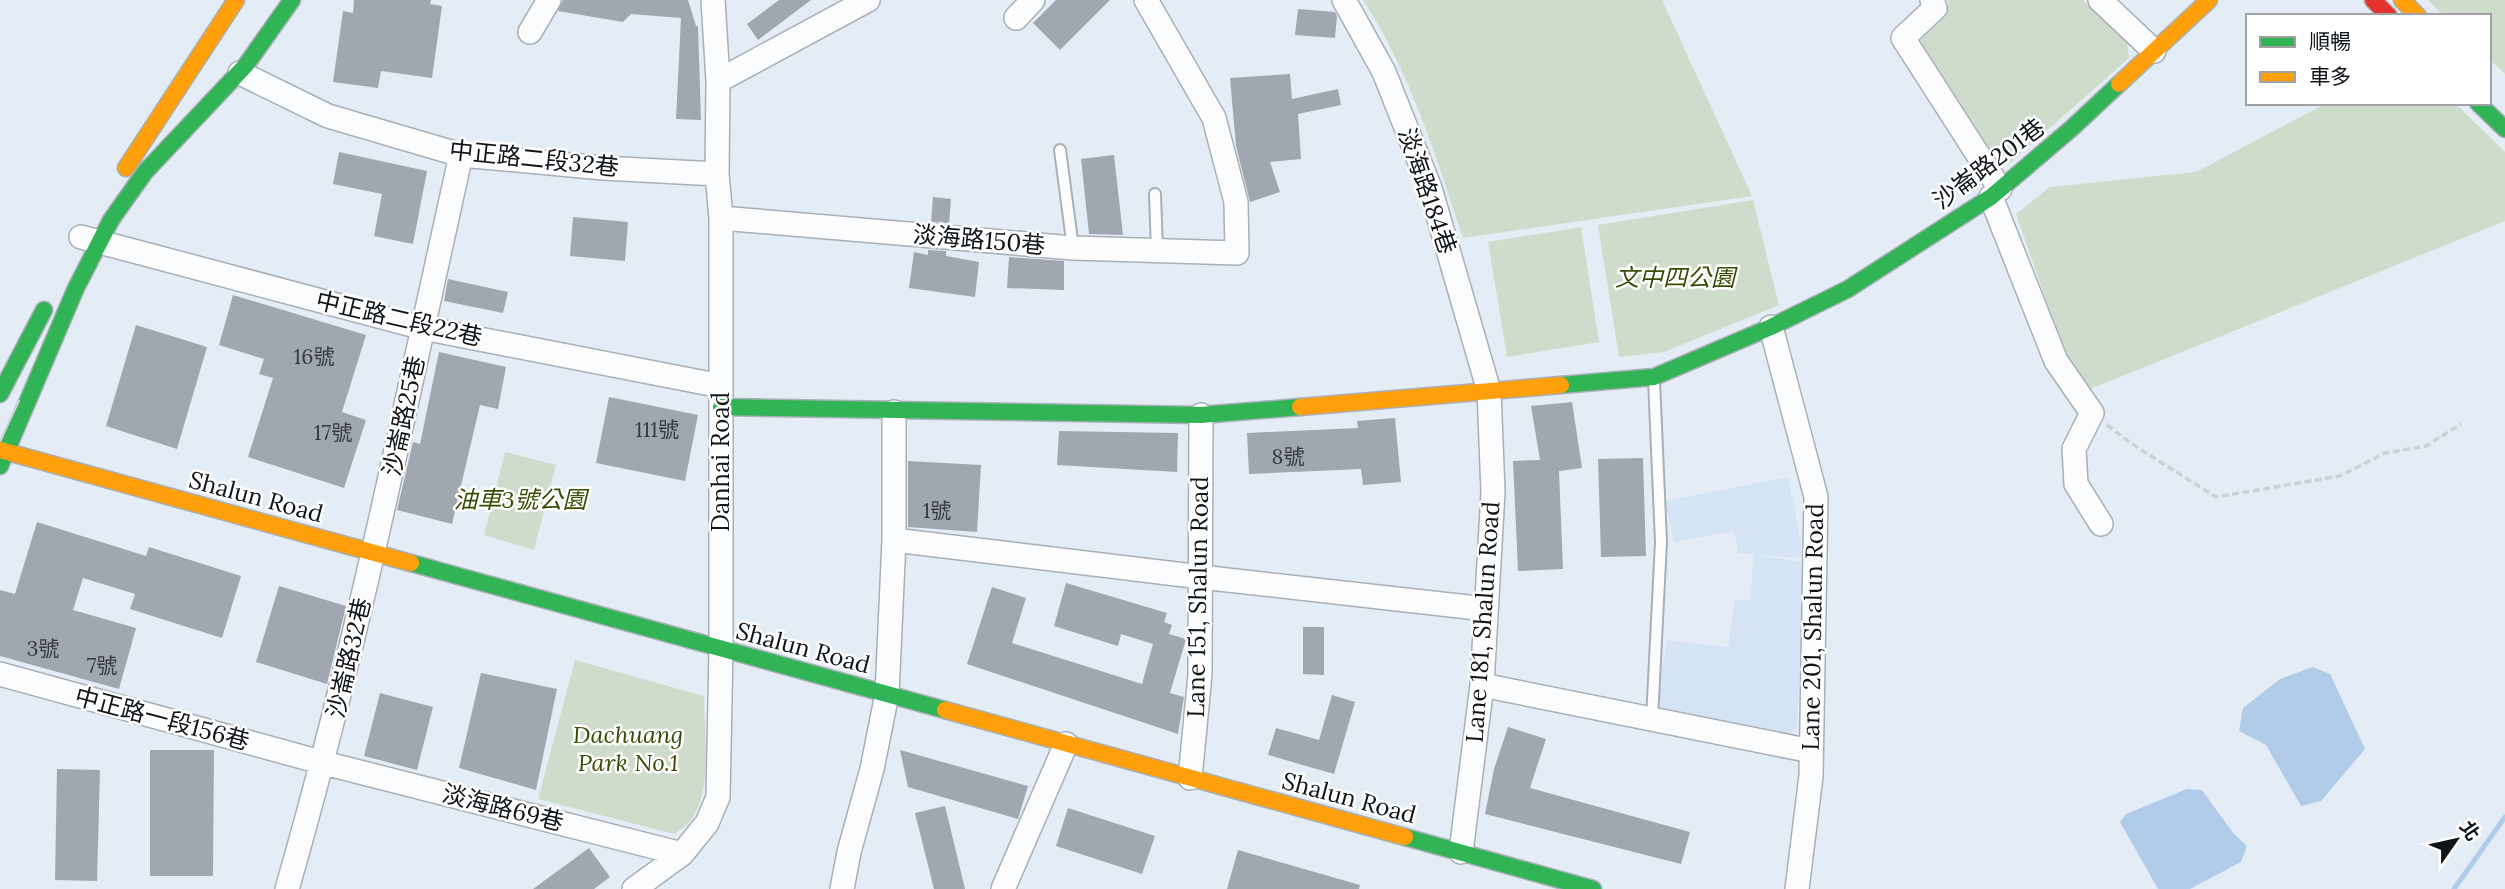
<svg xmlns="http://www.w3.org/2000/svg" width="2505" height="889" viewBox="0 0 2505 889" font-family="Lora,'Noto Sans TC',serif">
<rect width="100%" height="100%" fill="#e4edf6"/>
<path fill="#d5e4f4" d="M1788 477 1804 558 1756 555 1804 562 1797 728 1786 736 1655 711 1667 640 1728 647 1735 600H1751L1753 554 1738 553 1734 531 1674 542 1665 501Z"/>
<path fill="#d0dccb" d="M1363 0H1662L1752 196 1463 238C1436 156 1410 72 1363 0Z
M1947 0H2083L2127 42 2129 58 2009 164 1995 157 1920 41 1928 24 1949 4Z
M2428 0H2505V74L2489 59V16H2444Z
M2327 103H2455L2505 152V221L2088 390 2065 354 2016 214 2050 187 2196 172Z
M1753 200 1779 305 1664 352 1619 357 1598 225Z
M1581 227 1599 342 1507 357 1488 242Z
M505 452 556 465 534 550 484 535Z
M575 660 704 696C704 733 713 789 691 820 687 826 680 830 674 834L538 799Z"/>
<path fill="#b1cce9" d="M2313 667 2330 674 2365 749 2321 801 2301 806 2266 745 2239 731 2243 708 2280 679Z
M2187 789 2202 790 2234 834 2247 846 2241 862 2190 889H2158L2120 822 2126 814Z"/>
<g fill="none" stroke-linecap="round" stroke-linejoin="round">
<path stroke="#b1cce9" stroke-width="5" d="M2454 889 2505 817"/>
</g>
<path fill="#a1a7ae" d="M354 0H431L430 4 442 6 432 78 381 71 378 88 333 82 343 11 353 13Z
M563 0H688L696 26H698L701 120 676 119 681 18 631 14 623 22 558 11Z
M779 0H811L758 40 747 24Z
M1056 0H1110L1060 50 1033 23Z
M1298 9 1335 12 1337 16 1335 38 1295 35Z
M1290 74 1292 99 1338 89 1341 105 1298 114 1301 159 1270 162 1280 192 1250 202 1236 146 1230 78Z
M339 152 427 171 413 244 374 236 382 194 333 184Z
M1114 155 1123 235 1089 234 1081 159Z
M933 197 951 199 949 223 931 222Z
M573 217 628 222 625 261 570 256Z
M928 250 946 251V256L979 262 975 297 909 288 914 252 928 255Z
M1009 257 1064 261V290L1007 288Z
M448 279 508 292 503 313 444 301Z
M233 295 366 335 342 412 366 420 344 488 248 457 273 378 259 374 264 359 219 345Z
M136 325 207 347 177 449 106 426Z
M439 352 506 367 498 409 480 405 452 524 397 510 413 442 420 444Z
M609 397 698 415 685 481 596 463Z
M1572 402 1582 468 1559 471 1563 569 1518 571 1513 461 1540 460 1531 406Z
M1395 418 1401 482 1363 485 1361 469 1249 474 1247 433 1358 428 1357 421Z
M1059 431 1178 433 1177 472 1057 465Z
M1643 458 1646 556 1601 557 1598 459Z
M908 461 981 465 977 532 908 527Z
M37 522 146 556 149 547 241 576 222 638 130 609 135 594 83 578 73 610 136 628 119 689 0 656V590L15 594Z
M1066 583 1167 613 1164 622 1172 625 1169 634 1186 639 1170 693 1184 697 1178 734 967 664 992 587 1026 598 1012 643 1142 684 1153 644 1121 634 1118 646 1054 626Z
M279 586 346 606 327 684 256 662Z
M1303 627H1324V675L1303 674Z
M481 673 557 689 536 790 459 768Z
M380 693 433 707 417 770 364 756Z
M1332 695 1355 702 1334 774 1268 755 1276 728 1319 740Z
M1508 727 1546 739 1530 788 1690 832 1681 864 1485 814 1494 769Z
M150 750H214L213 876H150Z
M900 750 1028 786 1018 819 908 787Z
M57 769 100 770 97 881 55 880Z
M945 806 965 889H934L915 813Z
M1068 808 1155 836 1142 874 1056 846Z
M589 848 610 877 594 889H533Z
M1238 850 1360 885 1359 889H1227Z"/>
<g fill="none" stroke-linecap="round" stroke-linejoin="round">
<g stroke="#a9afb6" stroke-width="14">
<path id="lane" d="M1060 150 1073 248
M1155 194 1157 250
M1652 719 1661 542 1654 380"/>
</g>
<g stroke="#a9afb6" stroke-width="26">
<path id="street" d="M1344 0 1384 72 1430 188 1489 391 1493 492 1482 685 1461 852
M1932 0 1935 8 1903 38 2000 189
M2100 0 2154 51
M1016 18 1033 0
M530 32 549 0
M240 73 328 116 461 155 603 168 717 174
M718 81 868 0
M1991 197 2056 361 2092 413 2074 449 2076 484 2101 524
M721 218 1073 248 1237 253 1236 202 1214 118 1146 0
M81 237 423 328 721 386
M1771 327 1816 497 1811 776 1797 889
M894 540 1201 577 1486 609
M0 674 324 763 682 854
M1482 685 1811 751
M1190 778 1200 675 1201 415
M287 889C357 647 406 401 461 155
M634 889 682 854 707 823 718 797 721 649V218L717 174 718 81 713 0
M842 889 849 852 872 769 887 694 894 540V412
M1003 889 1066 744"/>
</g>
<g stroke="#a9afb6" stroke-width="19">
<path id="fast" d="M2478 103 2505 129
M1561 385 1654 377 1771 327 1848 289 1991 197 2072 128 2119 84
M0 394 44 310
M721 407 1201 415 1300 407
M0 466 76 288 111 220 145 172 246 65 292 0
M411 563 945 710
M1405 837 1593 889"/>
</g>
<g stroke="#a9afb6" stroke-width="19">
<path id="slow" d="M2402 0 2418 16
M2119 84 2209 0
M126 168 236 0
M1300 407 1561 385
M0 450 411 563
M945 710 1405 837"/>
</g>
<g stroke="#a9afb6" stroke-width="19">
<path id="jam" d="M2373 0 2389 16"/>
</g>
<path stroke="#ced0d3" stroke-width="3.5" stroke-dasharray="7 3.5" stroke-linecap="butt" d="M2107 425 2132 444 2216 497 2340 476 2385 453 2426 446 2461 424"/>
<use href="#lane" stroke="#fbfcfe" stroke-width="10"/>
<use href="#street" stroke="#fbfcfe" stroke-width="23"/>
<use href="#fast" stroke="#30b455" stroke-width="16"/>
<use href="#slow" stroke="#ff9f0a" stroke-width="16"/>
<use href="#jam" stroke="#e5322d" stroke-width="16"/>
<path stroke="#cfd1d3" stroke-width="2" d="M0 441 19 401"/>
</g>
<g text-anchor="middle" stroke-width="5" stroke-linejoin="round" paint-order="stroke">
<g font-size="21" fill="#343a3f">
<text x="314" y="364">16號</text>
<text x="657" y="437">111號</text>
<text x="333" y="440">17號</text>
<text x="1288" y="464">8號</text>
<text x="937" y="518">1號</text>
<text x="43" y="656">3號</text>
<text x="102" y="673">7號</text>
</g>
<g font-size="24" fill="#10151a" stroke="#fff">
<text transform="translate(534 159) rotate(6)" y="8">中正路二段32巷</text>
<text transform="translate(1989 164) rotate(-37)" y="8">沙崙路201巷</text>
<text transform="translate(1427 191) rotate(71)" y="8">淡海路184巷</text>
<text transform="translate(979 240) rotate(5)" y="8">淡海路150巷</text>
<text transform="translate(399 319) rotate(13)" y="8">中正路二段22巷</text>
<text transform="translate(404 416) rotate(-78)" y="8">沙崙路25巷</text>
<text transform="translate(721 462) rotate(-90)" y="8">Danhai Road</text>
<text transform="translate(256 497) rotate(15)" y="8">Shalun Road</text>
<text transform="translate(1198 597) rotate(-89)" y="8">Lane 151, Shalun Road</text>
<text transform="translate(1483 622) rotate(-86)" y="8">Lane 181, Shalun Road</text>
<text transform="translate(1813 627) rotate(-89)" y="8">Lane 201, Shalun Road</text>
<text transform="translate(803 648) rotate(15)" y="8">Shalun Road</text>
<text transform="translate(349 658) rotate(-77)" y="8">沙崙路32巷</text>
<text transform="translate(162 719) rotate(15)" y="8">中正路一段156巷</text>
<text transform="translate(1349 798) rotate(15)" y="8">Shalun Road</text>
<text transform="translate(503 808) rotate(14)" y="8">淡海路69巷</text>
</g>
<g font-size="24" font-style="italic" fill="#3a4c03" stroke="#fff">
<text x="1675" y="286">文中四公園</text>
<text x="520" y="508">油車3號公園</text>
<text x="628" y="743">Dachuang<tspan x="628" dy="28">Park No.1</tspan></text>
</g>
</g>
<rect x="2246" y="14" width="245" height="91" fill="#ffffff" stroke="#9fa1a3" stroke-width="2"/>
<rect x="2260" y="37" width="35" height="10" fill="#30b455" stroke="#9fa1a3" stroke-width="2"/>
<text x="2309" y="49" font-size="21" fill="#10151a">順暢</text>
<rect x="2260" y="72" width="35" height="10" fill="#ff9f0a" stroke="#9fa1a3" stroke-width="2"/>
<text x="2309" y="84" font-size="21" fill="#10151a">車多</text>
<g transform="translate(2456 840) rotate(56)" stroke="#ffffff" stroke-width="5" paint-order="stroke">
<path d="M0-5L12 26L0 18L-12 26Z" fill="#10151a"/>
<text y="-10" font-size="19" font-weight="bold" text-anchor="middle" fill="#10151a">北</text>
</g>
</svg>
